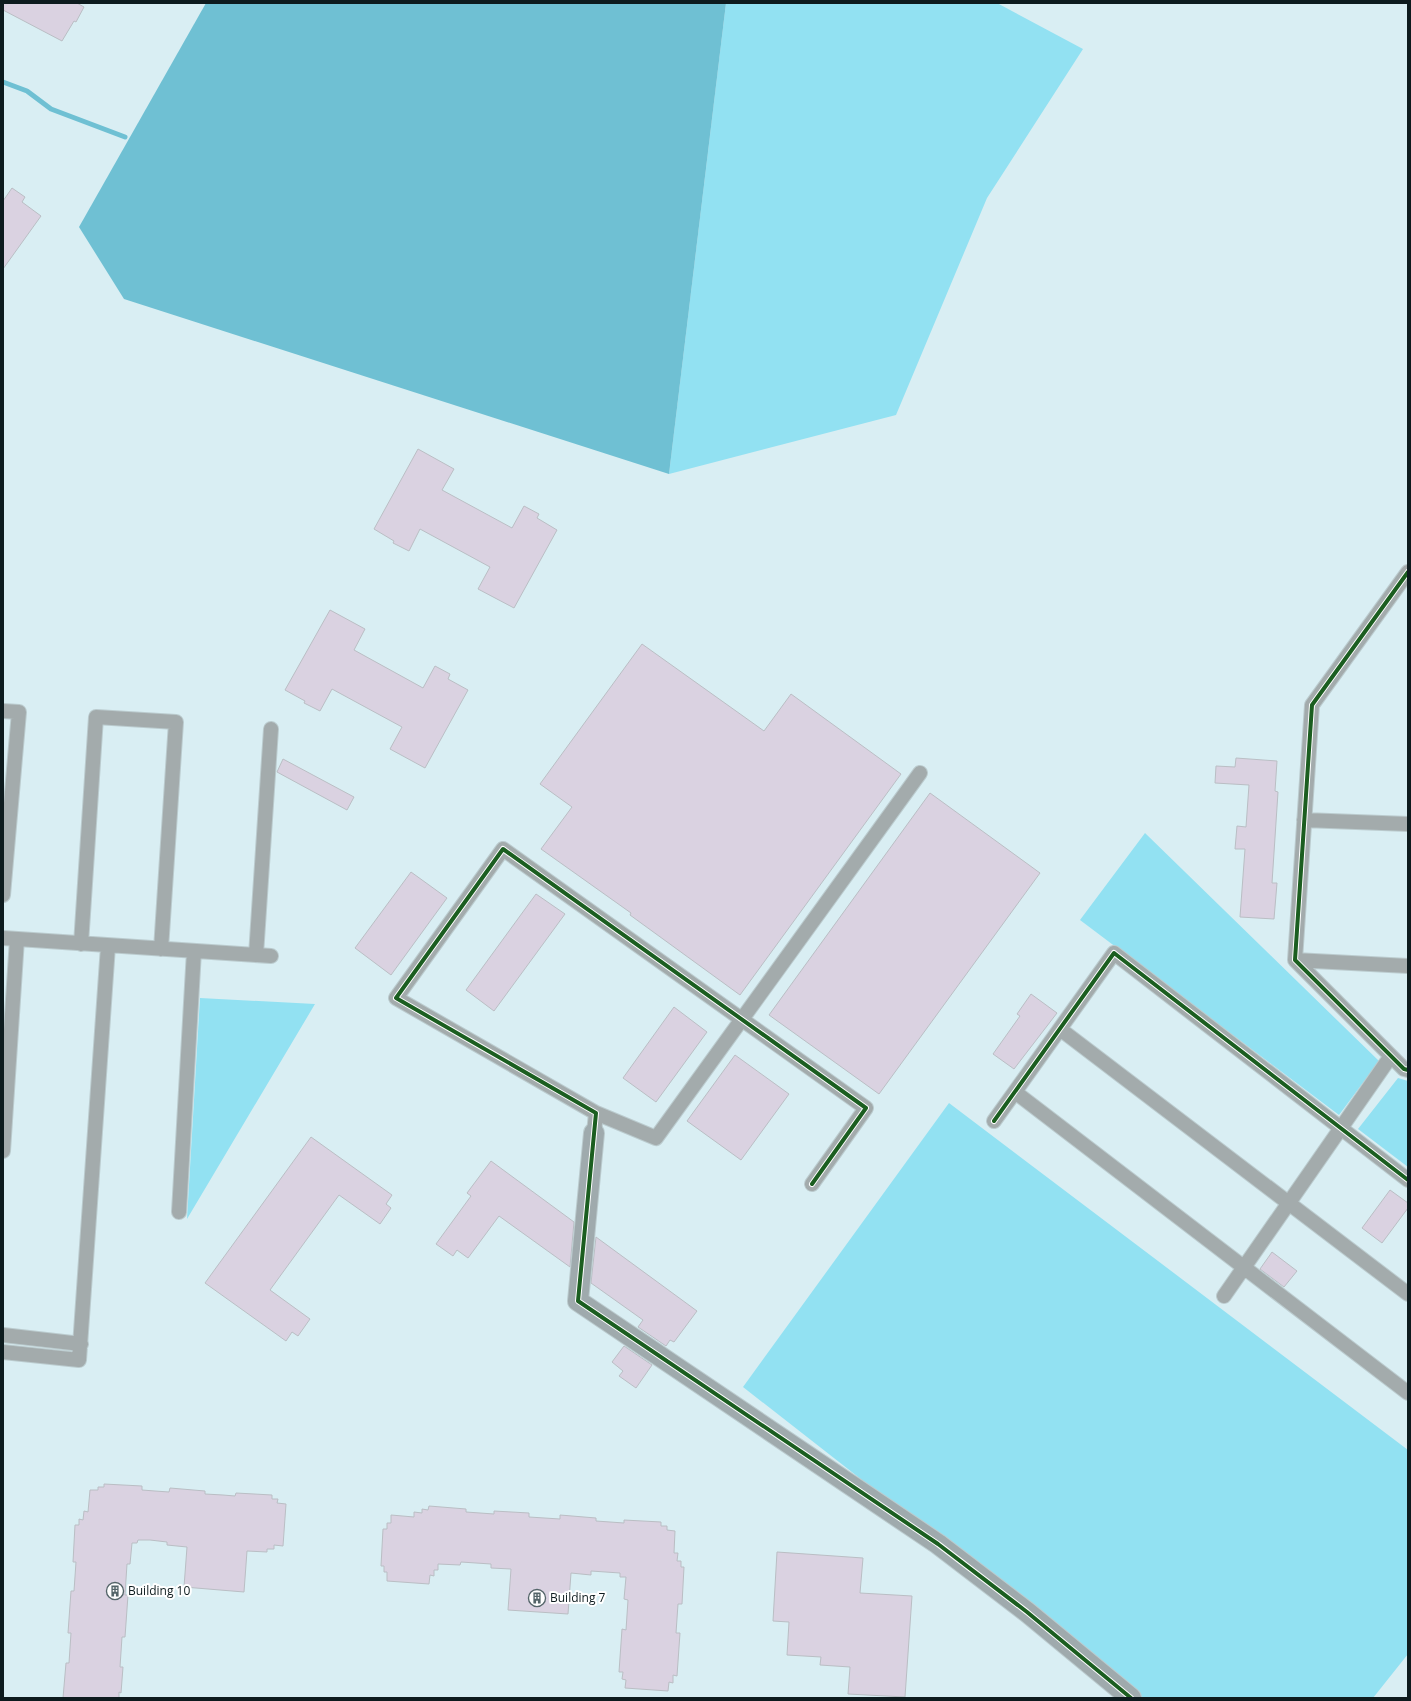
<svg xmlns="http://www.w3.org/2000/svg" width="1411" height="1701" viewBox="0 0 1411 1701" font-family="'Open Sans',sans-serif">
<rect width="100%" height="100%" fill="#d9eef3"/>
<path fill="#92e1f2" d="M726 3H997L1083 49 987 198 896 415 669 474Z
M1145 833 1379 1061 1339 1115 1080 920Z
M200 998 315 1004 187 1219Z
M1398 1078 1408 1081V1167L1358 1129Z
M949 1103 1408 1450V1654L1373 1698H1141L743 1387Z"/>
<path fill="#6fc0d3" d="M206 3H726L669 474 124 299 79 227Z"/>
<g fill="none" stroke-linecap="round" stroke-linejoin="round">
<path stroke="#6fc0d3" stroke-width="5" d="M3 82 27 91 51 109 125 137"/>
</g>
<path fill="#dad2e1" stroke="#babec4" d="M3 3H77L84 7 76 22 74 21 62 41 3 10Z
M12 188 25 197 22 202 41 216 3 269V201Z
M418 449 454 469 442 490 512 528 524 506 539 514 537 518 557 530 514 608 478 589 490 567 420 529 409 551 393 543 394 541 374 529Z
M330 610 365 629 354 650 423 688 435 666 450 674 448 679 468 690 425 768 390 749 402 727 332 689 320 711 304 703 305 701 285 690Z
M642 644 764 731 791 694 901 774 740 995 630 915 631 913 541 849 572 807 540 784Z
M1236 758 1277 761 1275 791 1278 792 1272 883H1277L1274 919 1240 917 1245 849H1235L1237 826 1246 827 1249 785 1215 783 1216 766 1235 767Z
M283 759 354 797 347 810 277 772Z
M930 793 1040 873 879 1094 769 1015Z
M411 872 447 898 391 975 355 948Z
M536 894 565 914 494 1011 466 990Z
M1031 994 1057 1013 1014 1069 993 1054 1020 1016 1017 1014Z
M674 1007 707 1032 656 1102 623 1078Z
M735 1055 789 1094 741 1160 687 1121Z
M311 1137 392 1195 386 1204 391 1208 380 1224 339 1195 270 1290 310 1319 298 1336 292 1332 286 1341 205 1283Z
M491 1161 574 1222 570 1267 499 1216 468 1258 457 1250 453 1256 436 1244 471 1196 467 1193Z
M1390 1190 1408 1203V1208L1382 1243 1362 1228Z
M596 1237 697 1311 674 1342 670 1340 666 1346 638 1327 643 1320 591 1283Z
M1272 1252 1297 1271 1284 1287 1260 1269Z
M624 1346 652 1365 636 1388 619 1376 623 1371 612 1362Z
M104 1484 142 1486V1490L155 1491 169 1492 170 1488 205 1491V1494L223 1495 235 1496 236 1493 272 1495V1499H278L277 1503 286 1504 283 1546 274 1545V1549H267V1552L247 1551 244 1592 184 1587 187 1547 167 1545V1542L150 1540H138L137 1543H132L130 1564H127L125 1595H128L125 1637H122L120 1667H123L121 1693 119 1692V1698H63L66 1663H69L71 1633H68L71 1591H74L76 1562H73L75 1525H79V1519L83 1520 84 1511 88 1512 90 1490H98V1487H104Z
M429 1506 466 1509V1512L494 1514V1511L529 1513V1517L560 1519V1515L596 1518V1521L624 1523V1520L661 1522V1526H667V1530L675 1531 674 1553H678L677 1561H681V1567H684L682 1604H678L676 1633H680L677 1676 673 1675V1683L669 1682 668 1691 625 1688 626 1680 622 1679 623 1672H619L622 1629 626 1630 628 1600 624 1599 626 1577H620V1573L591 1571V1575L571 1573 568 1614 508 1610 511 1569 491 1568V1564L461 1562 460 1565 438 1564V1570H434V1576L430 1575 429 1584 387 1581V1572H384V1566H381L383 1529H387V1523H391V1515L414 1517V1512L422 1513V1509L428 1510Z
M777 1552 863 1558 860 1593 912 1596 905 1697 848 1694 850 1667 820 1665 821 1657 787 1655 789 1622 773 1621Z"/>
<g fill="none" stroke-linecap="round" stroke-linejoin="round">
<g stroke="#bbcbce" stroke-width="16">
<path id="street" d="M1408 572 1312 705 1295 960 1404 1069 1408 1070
M3 711 19 712 3 895
M1304 820 1408 824
M3 938 271 956
M81 944 96 717 176 722 161 949
M256 955 271 729
M1295 960 1408 966
M1060 1029 1408 1294
M1015 1092 1408 1393
M596 1113 656 1138 920 773
M994 1121 1114 953 1408 1180
M594 1133 596 1113 396 998 503 849 866 1108 812 1184
M3 1151 17 939
M179 1212 194 951
M1224 1296 1391 1056
M3 1335 81 1344
M3 1352 79 1360 108 946"/>
</g>
<g stroke="#bbcbce" stroke-width="22">
<path id="secondary" d="M594 1133 578 1301 938 1544 1027 1612 1131 1698"/>
</g>
<use href="#street" stroke="#a3abac" stroke-width="14"/>
<use href="#secondary" stroke="#9faaad" stroke-width="20"/>
<g stroke="#fff" stroke-width="6">
<path id="cycleway" d="M1408 572 1312 705 1295 960 1404 1069 1408 1070
M994 1121 1114 953 1408 1180
M812 1184 866 1108 503 849 396 998 596 1113 578 1301 938 1544 1027 1612 1131 1698"/>
</g>
<use href="#cycleway" stroke="#1b5e20" stroke-width="4"/>
</g>
<defs>
<g id="building-ring" transform="scale(0.9)"><circle r="9.5" fill="#fff" stroke="#546569" stroke-width="1.5"/><path d="M-4-6H4V6H1V3H-1V6H-4ZM-2.5-4.3h1.7v1.8h-1.7ZM.8-4.3h1.7v1.8H.8ZM-2.5-1h1.7V.8h-1.7ZM.8-1h1.7V.8H.8Z" fill="#546569"/></g>
</defs>
<g fill-rule="evenodd">
<use href="#building-ring" x="115" y="1591"/>
<use href="#building-ring" x="537" y="1598"/>
</g>
<g text-anchor="middle" stroke-width="4" stroke-linejoin="round" paint-order="stroke">
<g font-size="12" fill="#0d1b1e" stroke="#fff" text-anchor="start">
<text x="128" y="1595">Building 10</text>
<text x="550" y="1602">Building 7</text>
</g>
</g>
<rect width="1411" height="1701" fill="none" stroke="#0d1b1e" stroke-width="8"/>
</svg>
